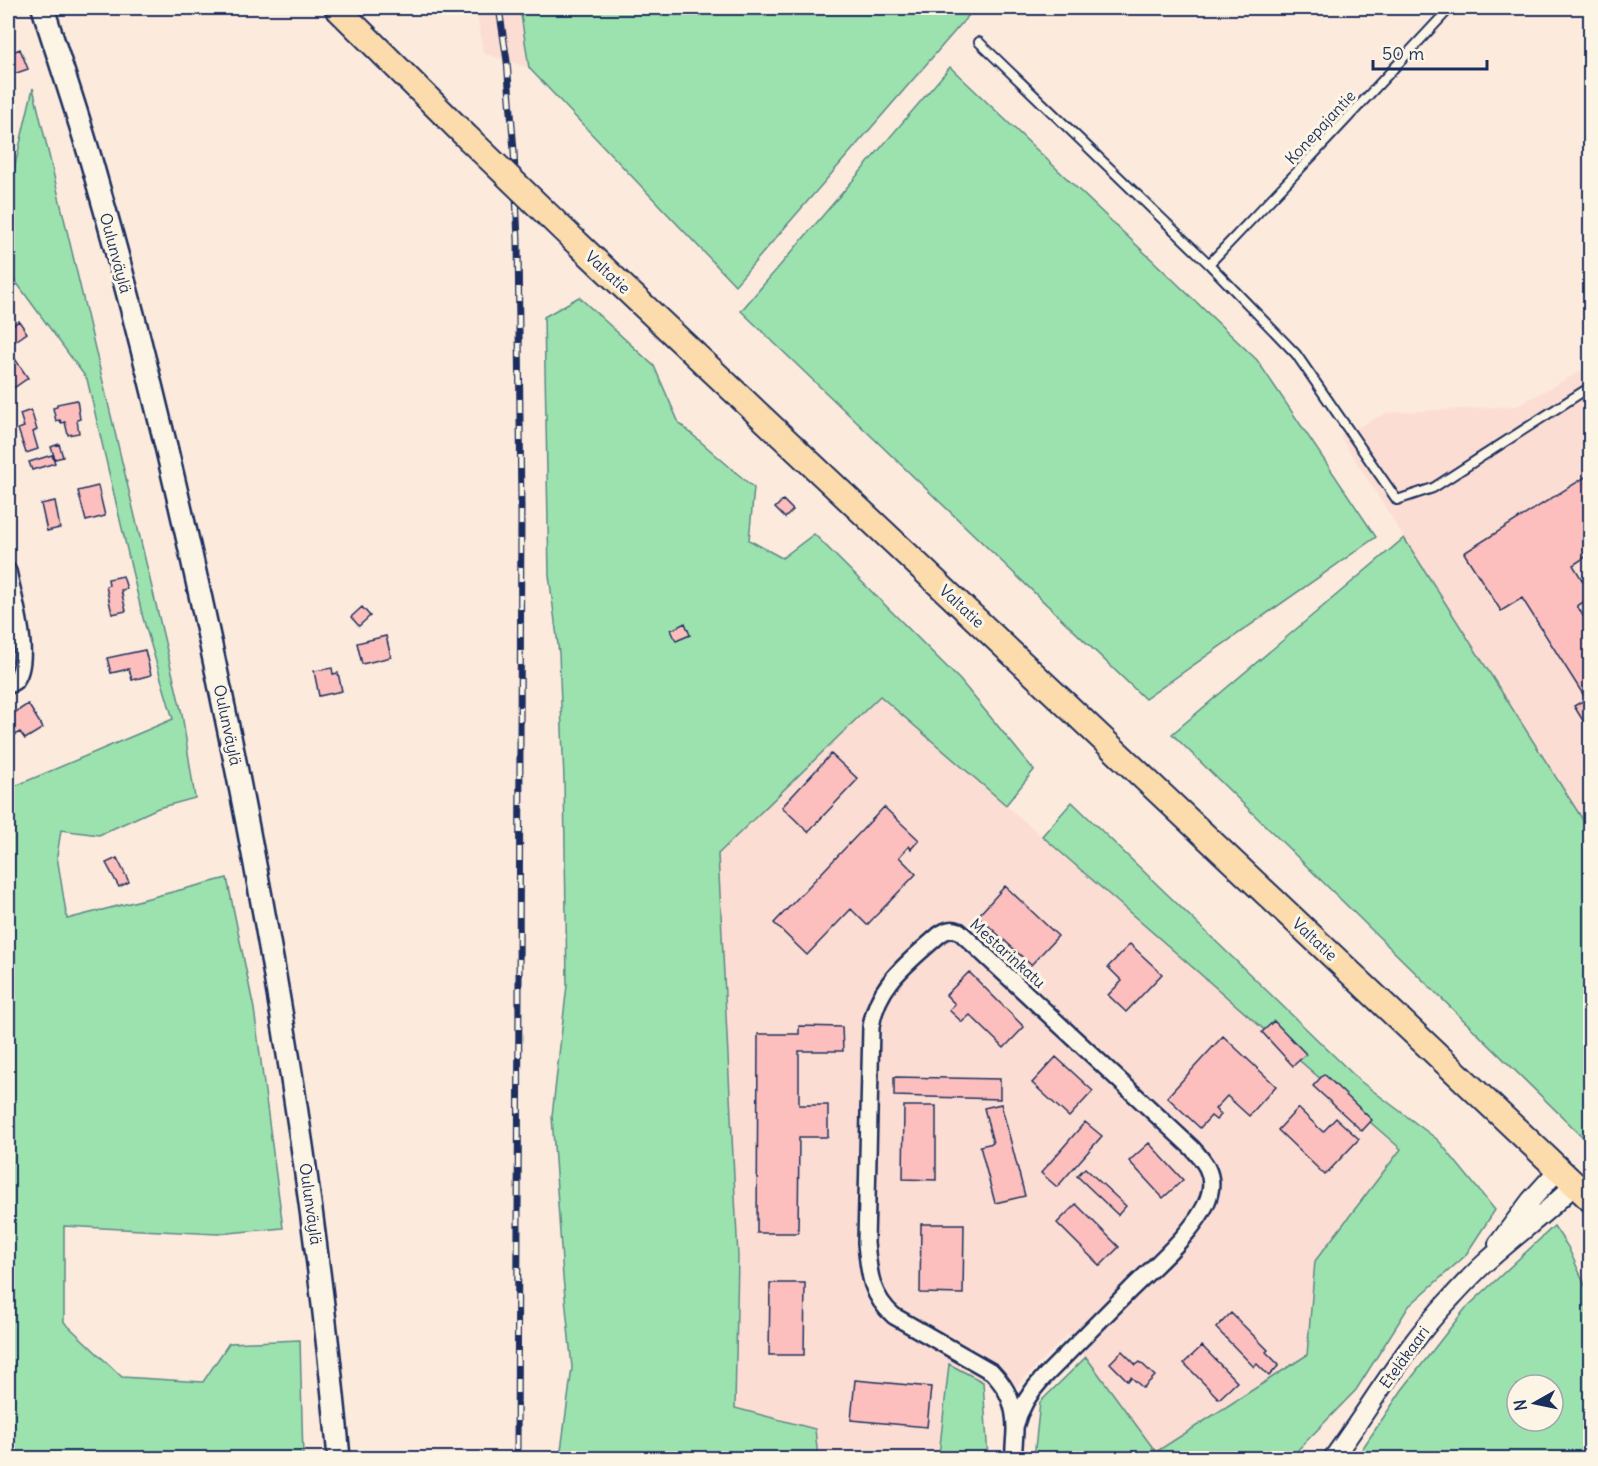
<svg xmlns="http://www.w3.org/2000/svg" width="1598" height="1466" viewBox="0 0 1598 1466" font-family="Delius,sans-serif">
<rect width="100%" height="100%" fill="#fceadd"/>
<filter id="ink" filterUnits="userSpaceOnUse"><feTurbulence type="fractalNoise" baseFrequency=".0167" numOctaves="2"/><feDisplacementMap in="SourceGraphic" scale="12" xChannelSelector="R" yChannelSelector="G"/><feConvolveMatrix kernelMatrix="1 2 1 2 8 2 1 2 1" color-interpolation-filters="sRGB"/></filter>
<g filter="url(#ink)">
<path fill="#fcddd3" d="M476 8H520L529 68 483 53Z
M1590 366V831L1340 436 1386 413 1517 406Z
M880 696 1401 1148 1315 1261 1307 1355 1156 1452 1068 1334 1008 1395 949 1364 939 1455 818 1458 815 1429 735 1408 738 1257 718 854Z"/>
<path fill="#9ce2ae" stroke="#5c8886" stroke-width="1.5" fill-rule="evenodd" d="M520 8H975L735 285 529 68Z
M950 67 1257 360 1376 537 1145 699 741 311Z
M33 88 182 714 195 798 158 808 99 835 61 830 57 856 67 919 227 878 254 1009 283 1228 218 1234 64 1226V1322L122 1377 203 1382 229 1343 300 1340 303 1458H8V789L173 719 143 618 87 379 8 271V182L12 178Z
M579 297 654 366 679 423 754 488 749 540 782 558 814 534 960 680 1034 770 1006 805 880 696 718 854 738 1257 735 1408 815 1429 818 1458H560L572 1368 563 1277 552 1116 567 985 564 780 559 653 549 575 544 317Z
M1404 538 1590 831V1144L1172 734Z
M1072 802 1360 1081 1438 1140 1495 1210 1465 1256 1409 1306 1356 1390 1290 1458H1034L1040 1402 1086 1357 1156 1452 1307 1355 1315 1261 1401 1149 1042 836Z
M1554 1226 1568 1247 1590 1296V1458H1356L1402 1390 1465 1309ZM1517 1385H1553V1421H1517Z
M949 1364 983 1382 988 1458H845L939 1455Z"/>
<path fill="#fcbfbd" stroke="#1b2f5e" stroke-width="1.5" d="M20 49 28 69 8 76V54Z
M19 321 27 333 8 346V328Z
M9 350 28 378 8 392V351Z
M77 400 80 419 77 420 79 433 68 435 65 422 61 423 60 420 56 421 53 408 57 407V404Z
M31 410 37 430 33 432 38 449 26 453 18 429 24 427 20 414Z
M59 444 63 457 55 459 51 447Z
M52 455 55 463 32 470 29 462Z
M1590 474V554L1573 565 1590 593V598L1577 606 1590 627V732L1574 706 1586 699 1522 598 1501 611 1464 553Z
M98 486 105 516 86 521 78 491Z
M783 500 793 510 785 518 775 508Z
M55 501 60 528 47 531 41 504Z
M123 576 127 589 121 590 126 611 112 614 106 586 109 585 108 579Z
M362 607 370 616 359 626 351 617Z
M685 623 690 635 676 641 671 630Z
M386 636 391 657 362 664 357 643Z
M145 650 151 675 132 680 129 669 111 673 107 658Z
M332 668 333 674 338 673 342 691 319 696 314 671Z
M28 704 43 728 25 739 20 732 8 739V717Z
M831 754 858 779 808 832 782 807Z
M884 807 919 840 911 849 909 846 899 857 916 874 867 925 851 909 807 955 774 923Z
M117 858 129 882 119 887 106 863Z
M1005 886 1058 936 1031 965 978 916Z
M1130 944 1162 974 1126 1012 1108 995 1122 981 1108 967Z
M969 972 1024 1027 1004 1048 970 1015 962 1022 949 1010 955 1004 946 995Z
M1274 1021 1306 1054 1293 1066 1262 1032Z
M799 1026 842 1027 843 1051H799V1105H828V1137H799L798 1233H757L758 1034H799Z
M1223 1036 1276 1086 1249 1116 1227 1096 1215 1109 1221 1115 1216 1120 1211 1116 1200 1128 1167 1097Z
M1056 1057 1093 1091 1069 1117 1032 1083Z
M1324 1074 1372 1120 1362 1131 1313 1086Z
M894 1077 1000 1079V1099L894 1096Z
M1001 1104 1025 1196 995 1203 980 1146 993 1143 984 1108Z
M904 1106H936V1180L903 1179Z
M1298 1108 1323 1132 1336 1118 1359 1139 1325 1175 1278 1130Z
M1085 1122 1102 1136 1057 1187 1041 1173Z
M1149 1143 1183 1180 1163 1198 1129 1161Z
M1085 1168 1126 1206 1118 1215 1077 1176Z
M1076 1204 1119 1247 1100 1266 1057 1223Z
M921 1224H964L963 1294 920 1293Z
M770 1283H805L804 1355H769Z
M1231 1313 1268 1350 1266 1352 1279 1365 1269 1376 1257 1364 1254 1367 1216 1328Z
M1202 1346 1237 1382 1219 1399 1184 1363Z
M1122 1351 1136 1365 1140 1362 1155 1376 1143 1388 1131 1377 1128 1381 1110 1363Z
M855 1380 931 1387 927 1427 851 1420Z"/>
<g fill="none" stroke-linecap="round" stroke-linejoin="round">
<g stroke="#1b2f5e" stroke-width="12">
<path id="service" d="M979 42 1209 264 1296 354 1397 500 1433 488 1590 387
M1209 264 1313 155 1450 8"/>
</g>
<g stroke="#1b2f5e" stroke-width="20">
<path id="minor" d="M8 571C13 596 33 660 15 681 15 681 8 685 8 686
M1014 1458C1013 1449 1015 1439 1015 1429 1015 1405 1008 1389 992 1372L894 1316C870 1295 869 1272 866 1243L871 1027C877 984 909 962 939 935 946 930 951 928 959 931L1192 1148C1204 1161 1214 1173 1210 1192 1204 1224 1153 1267 1130 1290 1101 1319 1072 1349 1043 1378 1029 1393 1020 1408 1015 1427"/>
</g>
<g stroke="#1b2f5e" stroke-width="22">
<path id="tertiary" d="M1498 1244 1531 1200 1559 1169
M1333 1458C1372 1405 1404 1347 1450 1299 1461 1287 1473 1274 1485 1263 1514 1236 1547 1213 1575 1184"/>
</g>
<g stroke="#1b2f5e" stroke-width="26">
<path id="secondary" d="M43 8C59 60 77 111 92 164 142 338 184 515 221 693 274 946 316 1201 339 1458"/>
</g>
<g stroke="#1b2f5e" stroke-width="28">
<path id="trunk" d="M337 8 468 138
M575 241 1590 1199"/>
</g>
<use href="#service" stroke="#fcf5e5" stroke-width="8"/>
<use href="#minor" stroke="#fcf5e5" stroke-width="15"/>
<use href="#tertiary" stroke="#fcf5e5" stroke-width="18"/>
<use href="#secondary" stroke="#fcf5e5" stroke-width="21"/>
<use href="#trunk" stroke="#fcdcac" stroke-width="24"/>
<g stroke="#1b2f5e" stroke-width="7">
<path id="rail" d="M499 8 507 61 514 151 518 240 521 507 517 1458"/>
</g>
<use href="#rail" stroke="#fcf5e5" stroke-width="4.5" stroke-dasharray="14" stroke-linecap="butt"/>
<g stroke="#1b2f5e" stroke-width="28" stroke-linecap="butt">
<path id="trunk-bridge" d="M468 138 575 241"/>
</g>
<use href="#trunk-bridge" stroke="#fcdcac" stroke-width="24"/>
</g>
</g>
<g text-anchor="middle" stroke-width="6" stroke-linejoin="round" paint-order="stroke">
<g font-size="16" fill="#1b2f5e" stroke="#fcf5e5">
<text transform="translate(1320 127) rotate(-47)" y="6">Konepajantie</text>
<text transform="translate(116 253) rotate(75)" y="6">Oulunväylä</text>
<text transform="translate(608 272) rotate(43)" y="6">Valtatie</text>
<text transform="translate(962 606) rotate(43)" y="6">Valtatie</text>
<text transform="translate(228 725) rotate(78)" y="6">Oulunväylä</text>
<text transform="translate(1315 939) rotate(43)" y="6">Valtatie</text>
<text transform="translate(1008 953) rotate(42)" y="6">Mestarinkatu</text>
<text transform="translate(311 1204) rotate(82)" y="6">Oulunväylä</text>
<text transform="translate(1404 1357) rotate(-54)" y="6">Eteläkaari</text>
</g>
</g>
<rect width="1598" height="1466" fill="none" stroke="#fcf5e5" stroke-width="30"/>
<rect x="15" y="15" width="1568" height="1436" fill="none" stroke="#1b2f5e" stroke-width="2" filter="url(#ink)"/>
<g transform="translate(1535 1403) rotate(261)"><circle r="28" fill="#fcf5e5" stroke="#a2a6af" stroke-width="1.5"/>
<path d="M0-4.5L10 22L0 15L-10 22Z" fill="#1b2f5e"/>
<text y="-9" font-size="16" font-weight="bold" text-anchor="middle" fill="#1b2f5e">N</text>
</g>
<path d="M1373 60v9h114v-9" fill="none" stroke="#1b2f5e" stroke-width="3"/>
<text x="1382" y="60" font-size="18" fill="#1b2f5e" stroke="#fcf5e5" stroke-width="4.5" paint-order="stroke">50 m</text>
</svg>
